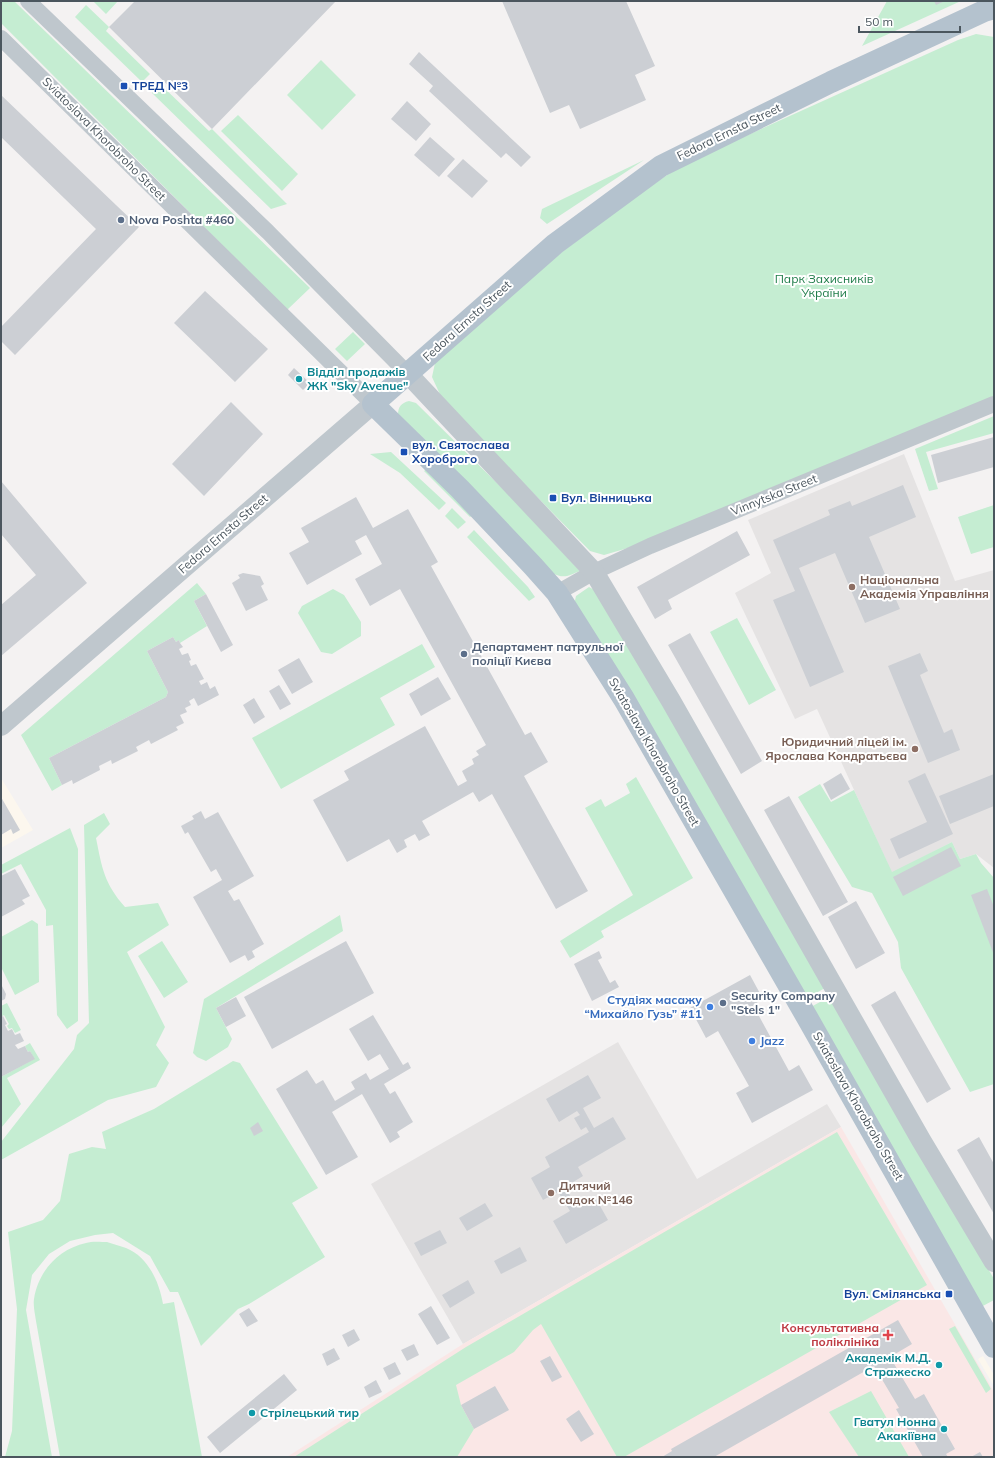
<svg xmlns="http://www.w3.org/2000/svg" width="995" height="1458" viewBox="0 0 995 1458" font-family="Mulish,sans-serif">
<rect width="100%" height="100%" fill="#f4f2f2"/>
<path fill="#fcf7ee" d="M1 778 33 830 1 848Z
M983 1356 994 1375V1386L978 1359Z"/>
<path fill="#e5e3e3" d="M904 454 955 581 994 570V868L976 854 960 859 952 842 892 873 817 709 795 719 735 593 771 573 748 520Z
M618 1042 697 1179 827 1104 841 1127 463 1344 371 1184Z"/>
<path fill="#fae7e6" d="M841 1127 994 1392V1457H287L463 1344Z"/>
<path fill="#c5edd2" d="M1 1H14L310 288 287 310 1 23Z
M93 1H118L106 14Z
M887 1H961L862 46Z
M86 5 109 27 106 31 150 74 142 82 75 17Z
M976 34 994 37V397L628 548 604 555 590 551 443 401 432 377 435 363 545 265 625 204 670 173 730 143 958 40Z
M321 60 356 95 322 130 287 95Z
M160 84 209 131 212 129 287 204 271 209 152 93Z
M238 115 298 174 282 191 221 131Z
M644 160 547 224 540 218 542 209Z
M353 332 365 344 347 361 335 349Z
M409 401 416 403 507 493 580 571C568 576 564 579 552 573L398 415C398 407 401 403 409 401Z
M994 416V433L926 452 938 489 929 491 915 449Z
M391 452 446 503 439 510 400 473 370 454Z
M430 466 476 512 470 517 424 471Z
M994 505V547L971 554 958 517Z
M452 508 466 522 458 529 445 516Z
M474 530 528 587 535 597 529 601 467 537Z
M197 583 206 594 194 601 207 626 180 643 179 640 176 642 173 637 147 651 168 692 166 697 49 758 62 785 52 791 21 735Z
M589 587 598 592 827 987 805 999 574 605 576 596Z
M333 589 344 595 361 622V636L332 654 321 652 298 613 302 606Z
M737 618 776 690 749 705 710 632Z
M422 644 435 667 380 698 395 725 281 789 252 738Z
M636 777 693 878 601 931 604 937 570 958 560 941 633 895 585 808 601 799 605 807 630 793 626 784Z
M820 784 831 802 854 790 892 872 952 842 960 859 976 854 981 863 994 878V1084L970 1092 901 968 898 942 872 893 852 887 798 797Z
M104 813 110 824 96 838C102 868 104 883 125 907L158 903 169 925 127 952 165 1027 156 1045 169 1063 156 1087 108 1100 1 1160V1142L74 1049 77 1035 89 1023 84 825Z
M70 828 78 849V1021L67 1029 57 1015 53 925 46 926V910L21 864 1 874V865Z
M340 915 343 931 216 1008 232 1039 228 1047 206 1061 197 1057 193 1053 204 999Z
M32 920 38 924 39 982 15 995 1 967V937Z
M162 941 188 982 164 998 138 956Z
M831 996 994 1279V1300L981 1307 809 1008Z
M7 1003 21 1030 15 1033 12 1028 9 1029 7 1026 9 1024 4 1015 1 1017V1006Z
M30 1043 40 1060 7 1078 21 1104 1 1128V1077L34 1059 30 1051 28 1052 25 1046Z
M233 1061 240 1063 318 1188 292 1203 325 1257 249 1304 238 1309 201 1346 178 1292H170L150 1256 113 1233 95 1235 70 1241 49 1254 32 1275 26 1310 52 1457H5L12 1431 17 1309 8 1232 43 1220 60 1201 69 1154 92 1147 106 1149 102 1132 154 1109Z
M837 1132 927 1285 624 1457H617L541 1324 533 1330 514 1352 456 1385 461 1405 474 1429 457 1457H294L466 1347Z
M107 1242C113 1244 120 1246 126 1248 148 1257 159 1281 163 1304L174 1302 202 1457H60L36 1321C35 1314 33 1306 34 1299 38 1272 58 1249 86 1243 92 1241 101 1242 107 1242Z
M955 1326 991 1389 986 1393 949 1329Z
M871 1391 909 1457H859L829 1412Z"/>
<path fill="#cccfd4" d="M135 1H336L212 129 109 27Z
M502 1H626L655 66 635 75 646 100 580 129 569 105 550 113Z
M934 1H945L936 5Z
M419 52 531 157 521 167 506 153 501 158 429 91 433 86 409 64Z
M1 95 139 227 15 355 1 341V327L96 229 1 137Z
M407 101 431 124 416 141 391 119Z
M430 137 455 159 439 177 414 155Z
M463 159 488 181 472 198 447 176Z
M205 291 268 349 235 382 174 323Z
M294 368 310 383 303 390 288 375Z
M231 402 263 434 204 496 172 464Z
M994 437V467L938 483 931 455Z
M1 481 87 583 1 656V605L36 575 1 534Z
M903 485 916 517 869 537 900 609 865 623 835 553 799 568 844 672 810 687 773 600 795 591 773 540 830 515 828 510 850 501 852 506Z
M356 497 373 528 408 509 438 562 431 566 525 735 531 732 548 762 524 776 588 891 556 909 492 794 479 802 473 792 422 821 430 835 419 841 415 834 404 840 407 847 397 853 389 839 347 862 313 800 349 780 344 771 425 726 458 786 467 781 462 771 474 764 472 759 479 755 476 751 486 745 400 589 370 606 355 579 382 564 366 535 355 541 362 554 307 585 289 553 309 542 301 528Z
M737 531 750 555 668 600 672 609 655 619 637 587Z
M243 573 260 576 264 584 261 586 268 600 246 611 232 583 240 578 238 575Z
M206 594 233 645 221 652 194 601Z
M690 633 762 761 741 774 668 645Z
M173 637 176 642 179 640 180 643 183 647 179 649 182 655 188 653 191 660 189 661 191 666 196 664 204 679 199 681 201 685 207 682 210 689 215 686 219 695 198 706 194 698 189 701 191 705 185 708 187 712 180 715 184 723 176 727 178 730 151 744 149 740 136 747 138 751 112 764 111 760 99 766 100 770 73 784 72 780 62 785 49 758 166 697 168 692 147 651Z
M920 653 928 671 920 675 944 733 952 729 960 750 928 763 888 666Z
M299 658 313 682 292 694 278 670Z
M438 677 451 699 421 716 409 694Z
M279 685 291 704 280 710 269 691Z
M254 698 265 717 254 724 243 705Z
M841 773 850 789 831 800 823 784Z
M925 773 953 834 899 859 890 839 927 822 908 781Z
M994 774V806L950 824 939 796Z
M789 796 848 902 823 916 764 810Z
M1 797 20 830 13 834 11 829 1 835Z
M201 811 205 819 218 812 254 876 228 891 234 901 239 899 264 944 252 951 255 957 248 961 245 955 230 963 193 897 222 880 216 869 211 872 188 832 185 834 181 826 194 819 192 816Z
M951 847 961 866 903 896 893 877Z
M15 869 30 896 22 900 25 904 1 917V876Z
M987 889 994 907V955L971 895Z
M856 901 885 953 856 969 828 917Z
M346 941 374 993 272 1049 244 997Z
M599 951 602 958 598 960 610 983 615 980 619 987 592 1001 574 964Z
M750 975 763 999 753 1005 789 1071 799 1065 813 1090 752 1123 736 1093 749 1086 718 1031 706 1038 690 1008Z
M1 984 6 994 5 999 1 1001Z
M895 991 951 1089 927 1103 871 1005Z
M236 997 246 1016 226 1027 216 1008Z
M373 1015 403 1065 408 1062 411 1068 384 1084 390 1094 395 1091 413 1122 397 1132 400 1137 390 1143 362 1094 332 1112 358 1157 326 1175 276 1089 307 1070 316 1084 323 1080 335 1101 355 1089 351 1082 366 1073 370 1080 389 1069 380 1054 368 1061 349 1029Z
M3 1016 7 1024 5 1025 8 1031 12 1029 15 1035 20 1033 24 1041 15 1045 18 1049 25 1046 28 1052 30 1051 35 1059 1 1077V1017Z
M588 1075 601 1098 583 1108 594 1128 613 1117 626 1139 578 1167 583 1176 565 1187 577 1208 595 1197 608 1220 566 1244 553 1221 570 1211 558 1192 543 1200 531 1178 550 1167 545 1157 589 1132 586 1127 581 1130 574 1118 580 1115 577 1111 559 1122 546 1099Z
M258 1122 263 1131 254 1136 250 1128Z
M979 1137 994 1164V1214L957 1150Z
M485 1203 493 1216 467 1231 459 1218Z
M440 1230 447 1243 421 1256 414 1243Z
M520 1247 527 1261 501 1274 494 1261Z
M468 1280 475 1293 450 1308 442 1295Z
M431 1306 450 1338 437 1345 418 1314Z
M249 1308 258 1321 247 1327 239 1314Z
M898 1320 912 1344 890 1357 915 1399 924 1394 955 1449 946 1454 948 1457H923L896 1409 899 1408 874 1366 714 1457H662L672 1451 671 1449Z
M354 1329 360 1340 348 1347 342 1335Z
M414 1344 419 1355 407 1361 401 1350Z
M334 1348 340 1359 327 1366 322 1354Z
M550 1356 562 1377 552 1382 540 1361Z
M395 1362 401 1374 389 1380 383 1368Z
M284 1374 297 1390 220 1453 207 1437Z
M376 1380 382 1392 369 1398 364 1387Z
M495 1386 509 1410 474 1429 461 1405Z
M579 1410 594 1434 581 1442 566 1419Z
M980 1452 983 1457H971Z"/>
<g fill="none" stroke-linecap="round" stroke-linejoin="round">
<path stroke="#bfc7cd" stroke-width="16" d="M28 1 268 232 408 374
M1 38 373 404
M557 593 594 572 650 546 994 404"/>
<path stroke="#bfc7cd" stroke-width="20" d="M408 374 594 572 671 701 921 1140 994 1262
M1 726 373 404"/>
<path stroke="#b4c2ce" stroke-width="22" d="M994 8 984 11 831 82 661 166 555 244 373 404 460 489 533 566 557 593 624 699 808 1019 994 1347"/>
</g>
<g fill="#1a4fb4" stroke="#fff" stroke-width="1.5">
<rect x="120" y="82" width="8" height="8" rx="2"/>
<rect x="400" y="448" width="8" height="8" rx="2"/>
<rect x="549" y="494" width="8" height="8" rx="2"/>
<rect x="945" y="1290" width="8" height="8" rx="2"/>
</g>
<g fill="#5c6f8a" stroke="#fff" stroke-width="1.5">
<circle cx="121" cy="220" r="4"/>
<circle cx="464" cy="654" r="4"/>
<circle cx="723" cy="1003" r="4"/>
</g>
<g fill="#0f9aa8" stroke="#fff" stroke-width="1.5">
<circle cx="299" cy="379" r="4"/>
<circle cx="939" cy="1365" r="4"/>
<circle cx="252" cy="1413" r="4"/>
<circle cx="944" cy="1429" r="4"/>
</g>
<g fill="#8d6e63" stroke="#fff" stroke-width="1.5">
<circle cx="852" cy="587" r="4"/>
<circle cx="915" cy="749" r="4"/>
<circle cx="551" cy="1193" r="4"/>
</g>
<g fill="#3f7fe0" stroke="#fff" stroke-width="1.5">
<circle cx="710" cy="1007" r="4"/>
<circle cx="752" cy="1041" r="4"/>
</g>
<path fill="#e0444e" stroke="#fff" stroke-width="1.5" d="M886 1329h4v4h4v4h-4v4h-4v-4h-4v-4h4z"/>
<g text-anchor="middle" stroke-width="4" stroke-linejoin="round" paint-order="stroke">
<g font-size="12" font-weight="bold" fill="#164399" stroke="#fff" text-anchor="start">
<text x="132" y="90">ТРЕД №3</text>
<text x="412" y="449">вул. Святослава<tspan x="412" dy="14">Хороброго</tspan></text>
<text x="561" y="502">Вул. Вінницька</text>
<text x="941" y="1298" text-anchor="end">Вул. Смілянська</text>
</g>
<g font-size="12" fill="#4b565e" stroke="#fff">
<text transform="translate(729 132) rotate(-26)" y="4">Fedora Ernsta Street</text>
<text transform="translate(104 139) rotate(45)" y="4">Sviatoslava Khorobroho Street</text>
<text transform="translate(467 321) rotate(-42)" y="4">Fedora Ernsta Street</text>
<text transform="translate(774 495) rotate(-22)" y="4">Vinnytska Street</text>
<text transform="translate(223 534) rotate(-41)" y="4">Fedora Ernsta Street</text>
<text transform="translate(654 752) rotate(60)" y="4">Sviatoslava Khorobroho Street</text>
<text transform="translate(858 1106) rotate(60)" y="4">Sviatoslava Khorobroho Street</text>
</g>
<g font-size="12" font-weight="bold" fill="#4e5e75" stroke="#fff" text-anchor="start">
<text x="129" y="224">Nova Poshta #460</text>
<text x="472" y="651">Департамент патрульної<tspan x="472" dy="14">поліції Києва</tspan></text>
<text x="731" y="1000">Security Company<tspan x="731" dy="14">"Stels 1"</tspan></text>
</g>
<g font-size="12" fill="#1f7c49" stroke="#fff">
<text x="824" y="283">Парк Захисників<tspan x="824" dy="14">України</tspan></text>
</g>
<g font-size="12" font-weight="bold" fill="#0d838f" stroke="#fff" text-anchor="start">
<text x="307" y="376">Відділ продажів<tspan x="307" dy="14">ЖК "Sky Avenue"</tspan></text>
<text x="931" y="1362" text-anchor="end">Академік М.Д.<tspan x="931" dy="14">Стражеско</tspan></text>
<text x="260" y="1417">Стрілецький тир</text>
<text x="936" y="1426" text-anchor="end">Гватул Нонна<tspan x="936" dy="14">Акакіївна</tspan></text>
</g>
<g font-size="12" font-weight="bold" fill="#785e54" stroke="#fff" text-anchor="start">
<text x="860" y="584">Національна<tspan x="860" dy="14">Академія Управління</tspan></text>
<text x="907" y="746" text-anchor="end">Юридичний ліцей ім.<tspan x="907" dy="14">Ярослава Кондратьєва</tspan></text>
<text x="559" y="1190">Дитячий<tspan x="559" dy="14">садок №146</tspan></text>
</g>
<g font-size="12" font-weight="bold" fill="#366cbe" stroke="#fff" text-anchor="end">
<text x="702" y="1004">Студіях масажу<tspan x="702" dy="14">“Михайло Гузь” #11</tspan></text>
<text x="760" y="1045" text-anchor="start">Jazz</text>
</g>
<g font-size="12" font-weight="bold" fill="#be3a42" stroke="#fff" text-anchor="end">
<text x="879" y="1332">Консультативна<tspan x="879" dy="14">поліклініка</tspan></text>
</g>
</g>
<rect width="995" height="1458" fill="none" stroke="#4b565e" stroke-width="4"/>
<path d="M859 26v6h101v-6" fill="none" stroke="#4b565e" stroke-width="2"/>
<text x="865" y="26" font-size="12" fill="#4b565e" stroke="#ffffff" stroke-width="3" paint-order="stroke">50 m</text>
</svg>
